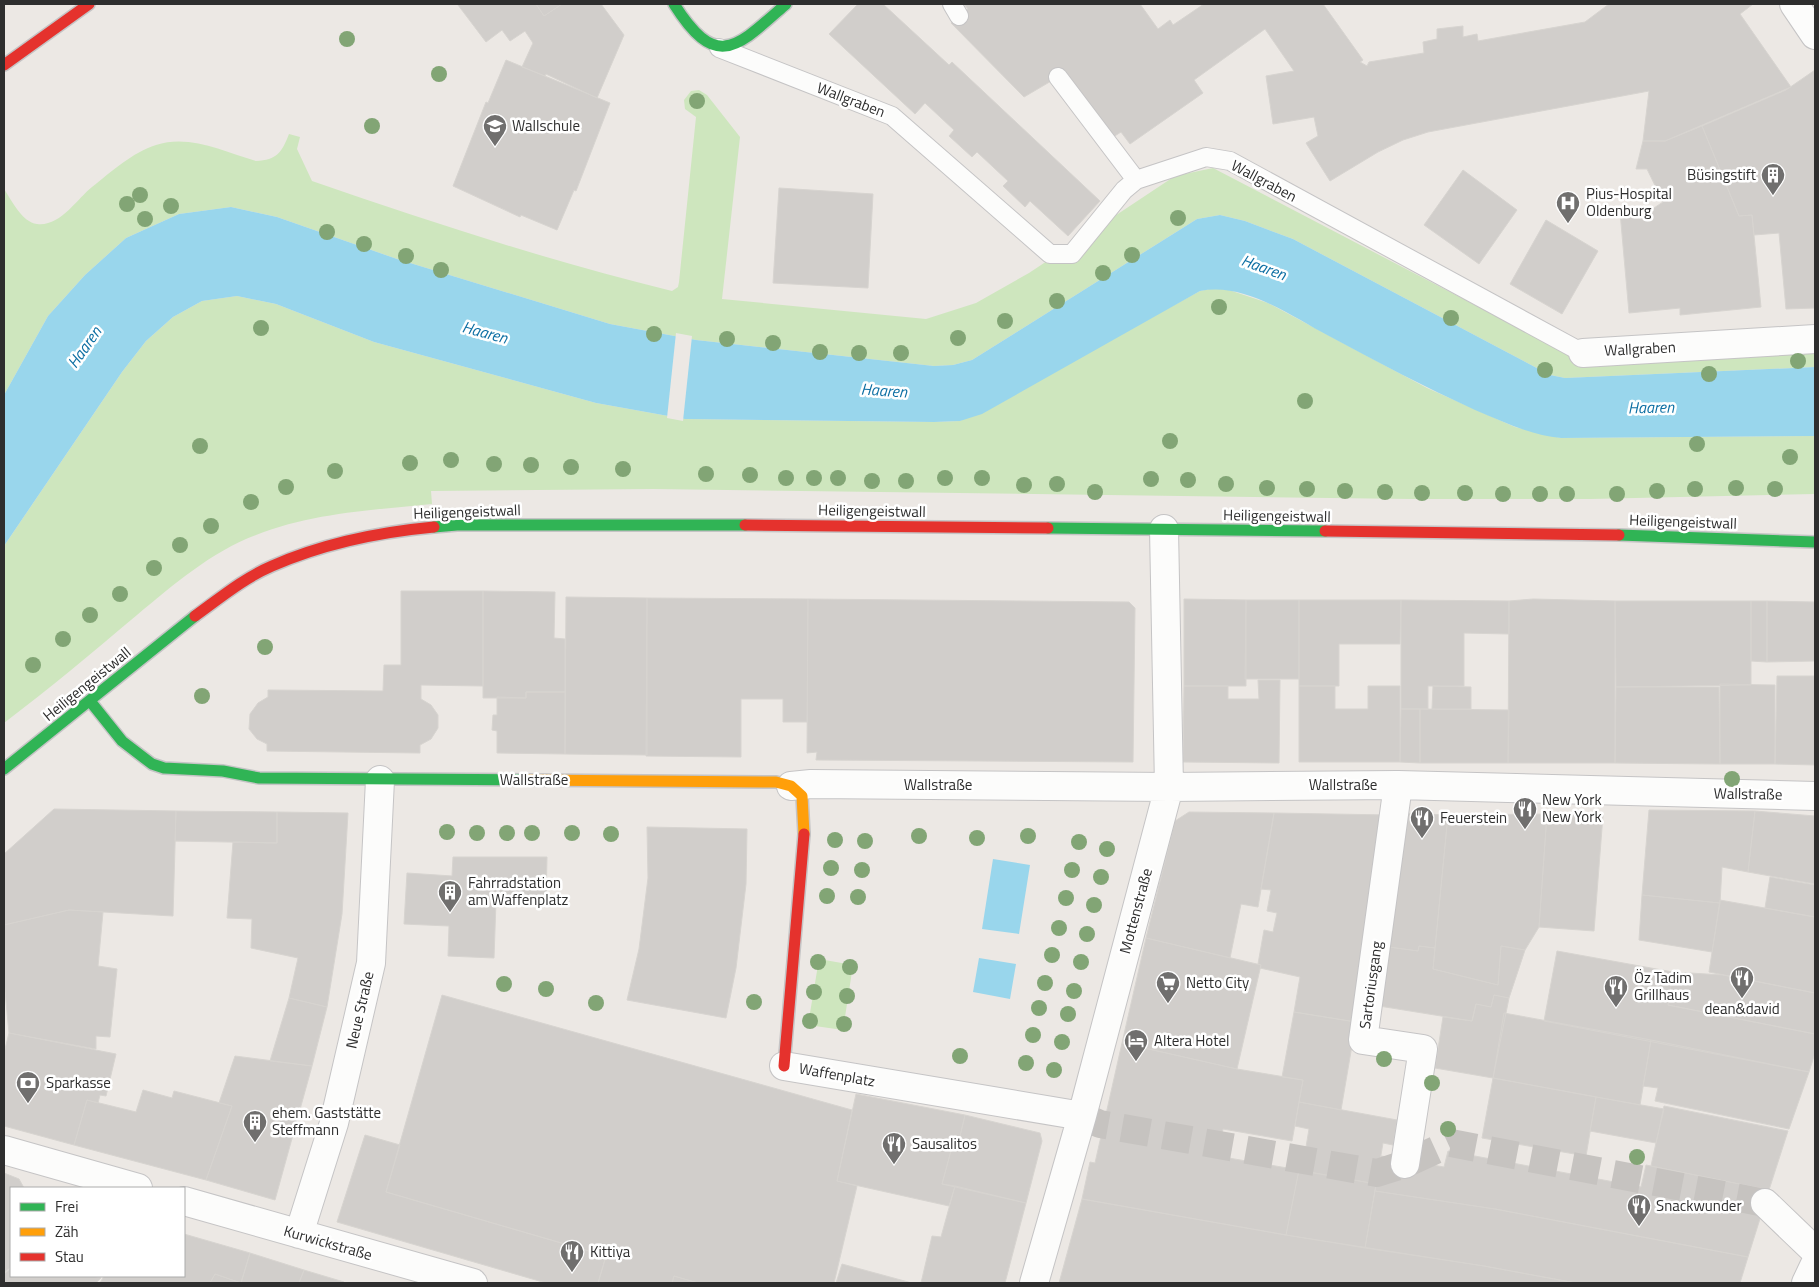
<svg xmlns="http://www.w3.org/2000/svg" width="1819" height="1287" viewBox="0 0 1819 1287" font-family="'Titillium Web',sans-serif">
<rect width="100%" height="100%" fill="#ece8e4"/>
<path fill="#cee6be" d="M699 90 707 95 740 137 722 299 926 319 976 303 1029 273 1175 176 1213 168 1582 361 1815 344V367L1565 378 1550 375 1293 239 1245 221 1220 215 1197 219 972 360 953 365 934 366 696 340 610 324 397 259 277 217 231 207 179 214 126 238 85 275 48 316 4 395V189C12 201 22 222 37 224 60 227 77 199 92 187 111 172 133 152 156 145 190 134 224 152 256 161 277 160 282 152 289 134L300 137 297 149 312 181C431 222 549 261 672 291L678 287 679 282 696 117 685 109 684 100 691 91Z
M1215 288 1229 290 1268 303 1427 388 1515 427 1561 438 1815 436V494L1591 499H1411L653 489 431 491 432 504C373 510 311 513 256 535 211 552 173 585 137 615 93 652 49 689 4 723V546L122 372 146 341 173 317 202 301 237 296 276 304 374 342 596 403 685 419 934 422 960 421 1200 291Z
M819 959 853 965 843 1030 808 1025Z"/>
<path fill="#99d6ec" d="M231 207 277 217 397 259 610 324 696 340 934 366 953 365 972 360 1197 219 1220 215 1245 221 1293 239 1550 375 1565 378 1815 367V436L1561 438C1530 435 1504 422 1475 410 1425 387 1377 362 1329 336 1291 316 1245 282 1200 291L982 414 960 421 934 422 685 419 596 403 374 342 276 304 237 296 202 301 173 317 146 341 122 372 4 546V395L48 316 85 275 126 238 179 214Z
M993 859 1030 865 1019 934 982 929Z
M979 958 1016 964 1010 999 973 992Z"/>
<path fill="#ece8e4" d="M676 333 692 336 683 421 667 418Z"/>
<path fill="#d1cecb" stroke="#d7d4d0" d="M460 4H536L544 16 562 4H601L624 35 597 98 546 74 545 76 522 67 533 43 525 31 510 41 502 30 486 42 458 5Z
M536 4H562L544 16Z
M858 4H883L949 65 952 62 1100 201 1068 236 1030 201 1025 207 1003 186 1008 181 977 152 972 157 949 136 954 130 925 103 915 114 829 34Z
M964 4H1140L1158 29 1170 20 1173 25 1204 4H1323L1363 60 1360 62 1367 66 1369 62 1424 53 1423 42 1437 39V29L1463 26V37L1477 34 1478 41 1585 22 1609 4H1753L1740 14 1791 87 1665 141H1643L1649 91 1428 132 1403 140 1378 152 1330 181 1306 143 1318 136 1314 117 1273 124 1266 76 1294 71 1265 29 1194 80 1203 93 1130 144 1121 132 1110 139 1058 77 1024 97 951 23 968 9Z
M506 60 610 103 576 191 574 190 557 230 521 215 520 217 453 186 486 102 488 103Z
M1815 70V308L1786 309 1779 233 1754 235 1752 215 1739 216 1702 126 1786 90Z
M1702 126 1739 216 1752 215 1761 307 1680 315V308L1629 313 1620 212 1654 208 1663 202 1647 169H1636L1643 141H1665Z
M1463 170 1517 210 1479 264 1424 225Z
M779 188 873 194 868 288 773 283Z
M1546 220 1598 251 1562 314 1510 284Z
M401 591H483V686L421 685V699L431 705 438 715V728L431 739 420 745V753L267 751V744L257 739 249 729 250 714 258 703 268 697V690L383 691 384 665H401Z
M483 591 555 592 554 638 565 639V692H526V698H483Z
M566 597 647 598V755L565 754Z
M647 598 808 599 807 722H783V699H741V757L646 756Z
M808 599 1129 602 1135 608 1133 762 816 760 817 752 807 753Z
M1184 599 1246 600V686H1184Z
M1533 599 1615 601V763H1508L1509 601Z
M1246 600H1299V679H1245Z
M1299 600H1401L1400 644H1339V686H1299Z
M1401 600 1509 601V634L1464 633V686H1428V709H1401Z
M1615 601H1751V685L1616 687Z
M1751 601H1767V662L1751 661Z
M1767 601 1815 602V661L1767 662Z
M1777 676H1815V765L1775 764Z
M1258 680H1280L1279 763 1183 762 1184 686H1228V699H1259Z
M1720 684 1775 685V764H1720Z
M1299 686H1335V709H1368V686H1400V762H1299Z
M1433 686 1471 687V709H1432Z
M1616 687H1719L1720 764 1615 763Z
M526 692H565V754L497 753V731L492 730 493 715H497V697L526 698Z
M1401 709H1420V763L1400 762Z
M1420 709 1509 710 1508 763H1420Z
M54 809 176 811 173 916 69 910 4 925V854Z
M1649 810 1755 811 1748 872 1722 867 1720 903 1642 895Z
M176 811 277 812V843L175 841Z
M1755 811 1815 816V884L1748 872Z
M277 812 348 813 342 914 327 1007 289 998 298 958 251 948 252 919 227 918 233 842 277 843Z
M1189 812 1274 813 1258 907 1241 904 1230 958 1146 938 1175 821Z
M1274 813 1389 815 1356 1022 1294 1012 1300 977 1260 968 1261 965 1258 964 1264 930 1273 932 1277 913 1267 911 1271 890 1261 889Z
M1402 813 1448 815 1435 948 1419 946 1418 951 1389 947Z
M1547 814 1539 927 1525 950 1501 946 1498 985 1433 969 1448 815Z
M1547 814 1603 815 1594 931 1539 927Z
M647 827 747 829 746 884 736 968 726 1018 627 1000 639 949 648 878Z
M453 857H547L546 902 496 901 494 958 448 956 449 926 404 924 407 873 452 876Z
M1770 877 1815 885V917L1765 908Z
M1642 895 1720 903 1712 952 1639 940Z
M1720 900 1815 917V993L1709 972Z
M69 910 103 912 98 966 117 969 110 1037 96 1036V1049L9 1033 4 981V925Z
M1146 938 1261 965 1237 1069 1122 1043Z
M1419 946 1435 948 1433 969 1498 985 1501 946 1525 950 1509 998 1494 995 1491 1007 1476 1004 1472 1021 1379 1006 1389 947 1418 951Z
M1557 951 1673 972 1668 1005 1815 1034V1053L1809 1072 1544 1021Z
M1673 972 1723 975 1815 993V1034L1668 1005Z
M442 995 852 1110 837 1181 857 1186 834 1283H698L674 1276 672 1283H598L606 1256 386 1192Z
M1494 995 1509 998 1493 1078 1435 1068 1443 1017 1472 1021 1476 1004 1491 1007Z
M289 998 327 1007 312 1066 270 1061Z
M1294 1012 1356 1022 1341 1110 1299 1102 1303 1080 1282 1077Z
M1504 1013 1651 1040 1640 1105 1493 1078Z
M9 1033 116 1054 106 1096 100 1095 98 1103 87 1100 74 1145 4 1126V1053Z
M1651 1040 1809 1072 1789 1129 1655 1101 1658 1088 1643 1086Z
M1122 1043 1237 1069 1303 1080 1292 1141 1223 1129 1217 1156 1299 1170 1286 1235 1082 1199 1090 1162 1095 1163Z
M235 1056 312 1066 275 1200 206 1180 232 1106 219 1103Z
M1493 1078 1596 1097 1586 1156 1482 1138Z
M143 1090 172 1098 174 1091 232 1106 206 1180 74 1145 87 1100 136 1112Z
M856 1094 965 1115 957 1149 952 1147 942 1184 955 1186 949 1206 837 1181Z
M1596 1097 1664 1109 1656 1143 1590 1131Z
M1299 1102 1397 1120 1393 1145 1383 1143 1376 1184 1302 1171 1309 1129 1295 1126Z
M1664 1106 1788 1131 1769 1190 1651 1166Z
M965 1115 1040 1133 1042 1141 1026 1203 942 1184 952 1147 957 1149Z
M365 1135 400 1145 386 1192 606 1256 598 1283H546L337 1222Z
M1448 1151 1641 1187 1646 1165 1769 1190 1748 1257 1495 1209 1375 1191 1381 1156 1444 1167Z
M1299 1170 1376 1184 1365 1248 1286 1235Z
M4 1173 19 1179 24 1188H11V1267L4 1273Z
M955 1186 1026 1203 1005 1283H921L932 1236 941 1237Z
M1375 1191 1495 1209 1748 1257 1740 1283H1576L1484 1266 1365 1248Z
M1082 1199 1286 1235 1484 1266 1576 1283H1059Z
M184 1234 250 1253 241 1283 215 1274 210 1283H100L104 1276H184Z
M250 1253 304 1270 299 1283H210L215 1274 241 1283Z
M842 1264 912 1283H913H836Z
M11 1268V1276H92L101 1278 96 1283H4V1274Z
M304 1270 344 1282V1283H299Z
M674 1276 698 1283H672Z"/>
<g fill="none" stroke-linecap="round" stroke-linejoin="round">
<path stroke="#c6c3c0" stroke-width="28" stroke-dasharray="28 14" stroke-linecap="butt" d="M1082 1116 1100 1124 1377 1173 1405 1164 1451 1143 1765 1203"/>
<g stroke="#c5c4c5" stroke-width="20">
<path id="lane" d="M952 4 959 16
M719 48 892 116 1050 254H1072L1124 190 1136 180 1206 157 1230 161 1583 353
M1058 77 1136 180"/>
</g>
<g stroke="#c5c4c5" stroke-width="30">
<path id="street" d="M1794 4 1815 35
M1583 353 1815 339
M1398 785 1363 1040 1423 1049 1405 1164
M791 786 811 784 1169 787 1398 785 1815 796
M784 1066 1082 1116
M4 1150 138 1188
M184 1201 473 1283
M1765 1203 1815 1251
M299 1234 334 1123 371 963 380 780
M1034 1283 1082 1116 1169 787 1164 529
M1806 1283 1815 1264"/>
</g>
<g stroke="#c5c4c5" stroke-width="14">
<path id="fast" d="M674 4C717 72 737 47 786 4
M434 527 457 525H745
M1048 528 1325 531
M1619 535 1815 542
M90 701 122 741 152 764 164 768 223 771 259 778 527 780
M4 769 195 616"/>
</g>
<g stroke="#c5c4c5" stroke-width="14">
<path id="slow" d="M527 780 776 782 791 786 802 796 804 834"/>
</g>
<g stroke="#c5c4c5" stroke-width="14">
<path id="jam" d="M4 65 89 4
M745 525 1048 528
M1325 531 1619 535
M195 616C220 598 244 578 272 566 322 544 380 532 434 527
M784 1066 804 834"/>
</g>
<use href="#lane" stroke="#fcfcfb" stroke-width="18"/>
<use href="#street" stroke="#fcfcfb" stroke-width="28"/>
<use href="#fast" stroke="#30b455" stroke-width="11"/>
<use href="#slow" stroke="#ff9f0a" stroke-width="11"/>
<use href="#jam" stroke="#e5322d" stroke-width="11"/>
</g>
<g fill="#82a575">
<circle cx="347" cy="39" r="8"/>
<circle cx="439" cy="74" r="8"/>
<circle cx="697" cy="101" r="8"/>
<circle cx="372" cy="126" r="8"/>
<circle cx="140" cy="195" r="8"/>
<circle cx="127" cy="204" r="8"/>
<circle cx="171" cy="206" r="8"/>
<circle cx="1178" cy="218" r="8"/>
<circle cx="145" cy="219" r="8"/>
<circle cx="327" cy="232" r="8"/>
<circle cx="364" cy="244" r="8"/>
<circle cx="1132" cy="255" r="8"/>
<circle cx="406" cy="256" r="8"/>
<circle cx="441" cy="270" r="8"/>
<circle cx="1103" cy="273" r="8"/>
<circle cx="1057" cy="301" r="8"/>
<circle cx="1219" cy="307" r="8"/>
<circle cx="1451" cy="318" r="8"/>
<circle cx="1005" cy="321" r="8"/>
<circle cx="261" cy="328" r="8"/>
<circle cx="654" cy="334" r="8"/>
<circle cx="958" cy="338" r="8"/>
<circle cx="727" cy="339" r="8"/>
<circle cx="773" cy="343" r="8"/>
<circle cx="820" cy="352" r="8"/>
<circle cx="859" cy="353" r="8"/>
<circle cx="901" cy="353" r="8"/>
<circle cx="1798" cy="361" r="8"/>
<circle cx="1545" cy="370" r="8"/>
<circle cx="1709" cy="374" r="8"/>
<circle cx="1305" cy="401" r="8"/>
<circle cx="1170" cy="441" r="8"/>
<circle cx="1697" cy="444" r="8"/>
<circle cx="200" cy="446" r="8"/>
<circle cx="1790" cy="457" r="8"/>
<circle cx="451" cy="460" r="8"/>
<circle cx="410" cy="463" r="8"/>
<circle cx="494" cy="464" r="8"/>
<circle cx="531" cy="465" r="8"/>
<circle cx="571" cy="467" r="8"/>
<circle cx="623" cy="469" r="8"/>
<circle cx="335" cy="471" r="8"/>
<circle cx="706" cy="474" r="8"/>
<circle cx="750" cy="475" r="8"/>
<circle cx="786" cy="478" r="8"/>
<circle cx="814" cy="478" r="8"/>
<circle cx="838" cy="478" r="8"/>
<circle cx="945" cy="478" r="8"/>
<circle cx="982" cy="478" r="8"/>
<circle cx="1151" cy="479" r="8"/>
<circle cx="1188" cy="480" r="8"/>
<circle cx="872" cy="481" r="8"/>
<circle cx="906" cy="481" r="8"/>
<circle cx="1057" cy="484" r="8"/>
<circle cx="1226" cy="484" r="8"/>
<circle cx="1024" cy="485" r="8"/>
<circle cx="286" cy="487" r="8"/>
<circle cx="1267" cy="488" r="8"/>
<circle cx="1736" cy="488" r="8"/>
<circle cx="1307" cy="489" r="8"/>
<circle cx="1695" cy="489" r="8"/>
<circle cx="1775" cy="489" r="8"/>
<circle cx="1345" cy="491" r="8"/>
<circle cx="1657" cy="491" r="8"/>
<circle cx="1095" cy="492" r="8"/>
<circle cx="1385" cy="492" r="8"/>
<circle cx="1422" cy="493" r="8"/>
<circle cx="1465" cy="493" r="8"/>
<circle cx="1503" cy="494" r="8"/>
<circle cx="1540" cy="494" r="8"/>
<circle cx="1567" cy="494" r="8"/>
<circle cx="1617" cy="494" r="8"/>
<circle cx="251" cy="502" r="8"/>
<circle cx="211" cy="526" r="8"/>
<circle cx="180" cy="545" r="8"/>
<circle cx="154" cy="568" r="8"/>
<circle cx="120" cy="594" r="8"/>
<circle cx="90" cy="615" r="8"/>
<circle cx="63" cy="639" r="8"/>
<circle cx="265" cy="647" r="8"/>
<circle cx="33" cy="665" r="8"/>
<circle cx="202" cy="696" r="8"/>
<circle cx="1732" cy="779" r="8"/>
<circle cx="447" cy="832" r="8"/>
<circle cx="477" cy="833" r="8"/>
<circle cx="507" cy="833" r="8"/>
<circle cx="532" cy="833" r="8"/>
<circle cx="572" cy="833" r="8"/>
<circle cx="611" cy="834" r="8"/>
<circle cx="919" cy="836" r="8"/>
<circle cx="1028" cy="836" r="8"/>
<circle cx="977" cy="838" r="8"/>
<circle cx="835" cy="840" r="8"/>
<circle cx="865" cy="841" r="8"/>
<circle cx="1079" cy="842" r="8"/>
<circle cx="1107" cy="849" r="8"/>
<circle cx="831" cy="868" r="8"/>
<circle cx="862" cy="870" r="8"/>
<circle cx="1072" cy="870" r="8"/>
<circle cx="1101" cy="877" r="8"/>
<circle cx="827" cy="896" r="8"/>
<circle cx="858" cy="897" r="8"/>
<circle cx="1066" cy="898" r="8"/>
<circle cx="1094" cy="905" r="8"/>
<circle cx="1059" cy="928" r="8"/>
<circle cx="1087" cy="934" r="8"/>
<circle cx="1052" cy="955" r="8"/>
<circle cx="818" cy="962" r="8"/>
<circle cx="1081" cy="962" r="8"/>
<circle cx="850" cy="967" r="8"/>
<circle cx="1045" cy="983" r="8"/>
<circle cx="504" cy="984" r="8"/>
<circle cx="546" cy="989" r="8"/>
<circle cx="1074" cy="991" r="8"/>
<circle cx="814" cy="992" r="8"/>
<circle cx="847" cy="996" r="8"/>
<circle cx="754" cy="1002" r="8"/>
<circle cx="596" cy="1003" r="8"/>
<circle cx="1039" cy="1008" r="8"/>
<circle cx="1068" cy="1014" r="8"/>
<circle cx="810" cy="1021" r="8"/>
<circle cx="844" cy="1024" r="8"/>
<circle cx="1033" cy="1035" r="8"/>
<circle cx="1062" cy="1042" r="8"/>
<circle cx="960" cy="1056" r="8"/>
<circle cx="1384" cy="1059" r="8"/>
<circle cx="1026" cy="1063" r="8"/>
<circle cx="1054" cy="1070" r="8"/>
<circle cx="1432" cy="1083" r="8"/>
<circle cx="1448" cy="1129" r="8"/>
<circle cx="1637" cy="1157" r="8"/>
</g>
<defs>
<g id="school-pin" transform="scale(1.25)"><path d="M0 17L-7.5 6A9.5 9.5 0 1 1 7.5 6Z" fill="#706f6e" stroke="#fff"/><path d="M0-5L7-2L0 1L-7-2ZM-4 1L0 2.5L4 1V4Q0 6-4 4Z" fill="#fff"/></g>
<g id="building-pin" transform="scale(1.25)"><path d="M0 17L-7.5 6A9.5 9.5 0 1 1 7.5 6Z" fill="#706f6e" stroke="#fff"/><path d="M-4-6H4V6H1V3H-1V6H-4ZM-2.5-4.3h1.7v1.8h-1.7ZM.8-4.3h1.7v1.8H.8ZM-2.5-1h1.7V.8h-1.7ZM.8-1h1.7V.8H.8Z" fill="#fff"/></g>
<g id="hospital-pin" transform="scale(1.25)"><path d="M0 17L-7.5 6A9.5 9.5 0 1 1 7.5 6Z" fill="#706f6e" stroke="#fff"/><path d="M-5-5h3v3.5h4V-5h3V5h-3V1.5h-4V5h-3Z" fill="#fff"/></g>
<g id="restaurant-pin" transform="scale(1.25)"><path d="M0 17L-7.5 6A9.5 9.5 0 1 1 7.5 6Z" fill="#706f6e" stroke="#fff"/><path d="M-5-6h1v4h1v-4h1v4h1v-4h1v5L-1.5 .5V6h-2V.5L-5-1ZM5-6V6H3V1.5H1.5Q1.5-4 5-6Z" fill="#fff"/></g>
<g id="supermarket-pin" transform="scale(1.25)"><path d="M0 17L-7.5 6A9.5 9.5 0 1 1 7.5 6Z" fill="#706f6e" stroke="#fff"/><path d="M-6-5.5h2.5l.6 2H6L4.5 2H-2.5L-4.4-4H-6ZM-1.5 3.2a1.3 1.3 0 1 0 .1 0ZM3 3.2a1.3 1.3 0 1 0 .1 0Z" fill="#fff"/></g>
<g id="hotel-pin" transform="scale(1.25)"><path d="M0 17L-7.5 6A9.5 9.5 0 1 1 7.5 6Z" fill="#706f6e" stroke="#fff"/><path d="M-6-4.5h1.5V1H6V5H4.5V3h-9V5H-6ZM-4 0a1.8 1.8 0 1 1 3.6 0ZM.5 0V-2.5h3Q6-2.5 6 0Z" fill="#fff"/></g>
<g id="bank-pin" transform="scale(1.25)"><path d="M0 17L-7.5 6A9.5 9.5 0 1 1 7.5 6Z" fill="#706f6e" stroke="#fff"/><path d="M-6-4H6V4H-6ZM0-2.3a2.3 2.3 0 1 0 0 4.6a2.3 2.3 0 1 0 0-4.6Z" fill="#fff"/></g>
</defs>
<g fill-rule="evenodd">
<use href="#school-pin" x="495" y="126"/>
<use href="#building-pin" x="1773" y="175"/>
<use href="#hospital-pin" x="1568" y="203"/>
<use href="#restaurant-pin" x="1525" y="809"/>
<use href="#restaurant-pin" x="1422" y="818"/>
<use href="#building-pin" x="450" y="892"/>
<use href="#restaurant-pin" x="1742" y="978"/>
<use href="#supermarket-pin" x="1168" y="983"/>
<use href="#restaurant-pin" x="1616" y="987"/>
<use href="#hotel-pin" x="1136" y="1041"/>
<use href="#bank-pin" x="28" y="1083"/>
<use href="#building-pin" x="255" y="1122"/>
<use href="#restaurant-pin" x="894" y="1144"/>
<use href="#restaurant-pin" x="1639" y="1206"/>
<use href="#restaurant-pin" x="572" y="1252"/>
</g>
<g text-anchor="middle" stroke-width="5" stroke-linejoin="round" paint-order="stroke">
<g font-size="15" fill="#2e2e2e" stroke="#fff">
<text transform="translate(851 100) rotate(21)" y="5">Wallgraben</text>
<text transform="translate(1264 181) rotate(28)" y="5">Wallgraben</text>
<text transform="translate(1640 349) rotate(-3)" y="5">Wallgraben</text>
<text transform="translate(872 511) rotate(1)" y="5">Heiligengeistwall</text>
<text transform="translate(467 512) rotate(-2)" y="5">Heiligengeistwall</text>
<text transform="translate(1277 516) rotate(1)" y="5">Heiligengeistwall</text>
<text transform="translate(1683 522) rotate(2)" y="5">Heiligengeistwall</text>
<text transform="translate(87 684) rotate(-39)" y="5">Heiligengeistwall</text>
<text x="534" y="785">Wallstraße</text>
<text x="938" y="790">Wallstraße</text>
<text x="1343" y="790">Wallstraße</text>
<text transform="translate(1748 794) rotate(1)" y="5">Wallstraße</text>
<text transform="translate(1136 911) rotate(-75)" y="5">Mottenstraße</text>
<text transform="translate(1371 985) rotate(-82)" y="5">Sartoriusgang</text>
<text transform="translate(360 1010) rotate(-77)" y="5">Neue Straße</text>
<text transform="translate(837 1075) rotate(10)" y="5">Waffenplatz</text>
<text transform="translate(328 1243) rotate(16)" y="5">Kurwickstraße</text>
</g>
<g font-size="15" fill="#2e2e2e" stroke="#fff" text-anchor="start">
<text x="512" y="131">Wallschule</text>
<text x="1756" y="180" text-anchor="end">Büsingstift</text>
<text x="1586" y="199">Pius-Hospital<tspan x="1586" dy="17">Oldenburg</tspan></text>
<text x="1542" y="805">New York<tspan x="1542" dy="17">New York</tspan></text>
<text x="1440" y="823">Feuerstein</text>
<text x="468" y="888">Fahrradstation<tspan x="468" dy="17">am Waffenplatz</tspan></text>
<text x="1634" y="983">Öz Tadim<tspan x="1634" dy="17">Grillhaus</tspan></text>
<text x="1186" y="988">Netto City</text>
<text x="1742" y="1014" text-anchor="middle">dean&amp;david</text>
<text x="1154" y="1046">Altera Hotel</text>
<text x="46" y="1088">Sparkasse</text>
<text x="272" y="1118">ehem. Gaststätte<tspan x="272" dy="17">Steffmann</tspan></text>
<text x="912" y="1149">Sausalitos</text>
<text x="1656" y="1211">Snackwunder</text>
<text x="590" y="1257">Kittiya</text>
</g>
<g font-size="16" font-style="italic" fill="#0d6fa3" stroke="#fff">
<text transform="translate(1264 267) rotate(20)" y="6">Haaren</text>
<text transform="translate(485 332) rotate(15)" y="6">Haaren</text>
<text transform="translate(84 347) rotate(-55)" y="6">Haaren</text>
<text transform="translate(884 390) rotate(4)" y="6">Haaren</text>
<text transform="translate(1651 407) rotate(-1)" y="6">Haaren</text>
</g>
</g>
<rect width="1819" height="1287" fill="none" stroke="#2e2e2e" stroke-width="10"/>
<rect x="10" y="1187" width="175" height="90" fill="#ffffff" stroke="#ababab"/>
<rect x="20" y="1203" width="25" height="8" fill="#30b455" stroke="#ababab"/>
<text x="55" y="1212" font-size="15" fill="#2e2e2e">Frei</text>
<rect x="20" y="1228" width="25" height="8" fill="#ff9f0a" stroke="#ababab"/>
<text x="55" y="1237" font-size="15" fill="#2e2e2e">Zäh</text>
<rect x="20" y="1253" width="25" height="8" fill="#e5322d" stroke="#ababab"/>
<text x="55" y="1262" font-size="15" fill="#2e2e2e">Stau</text>
</svg>
